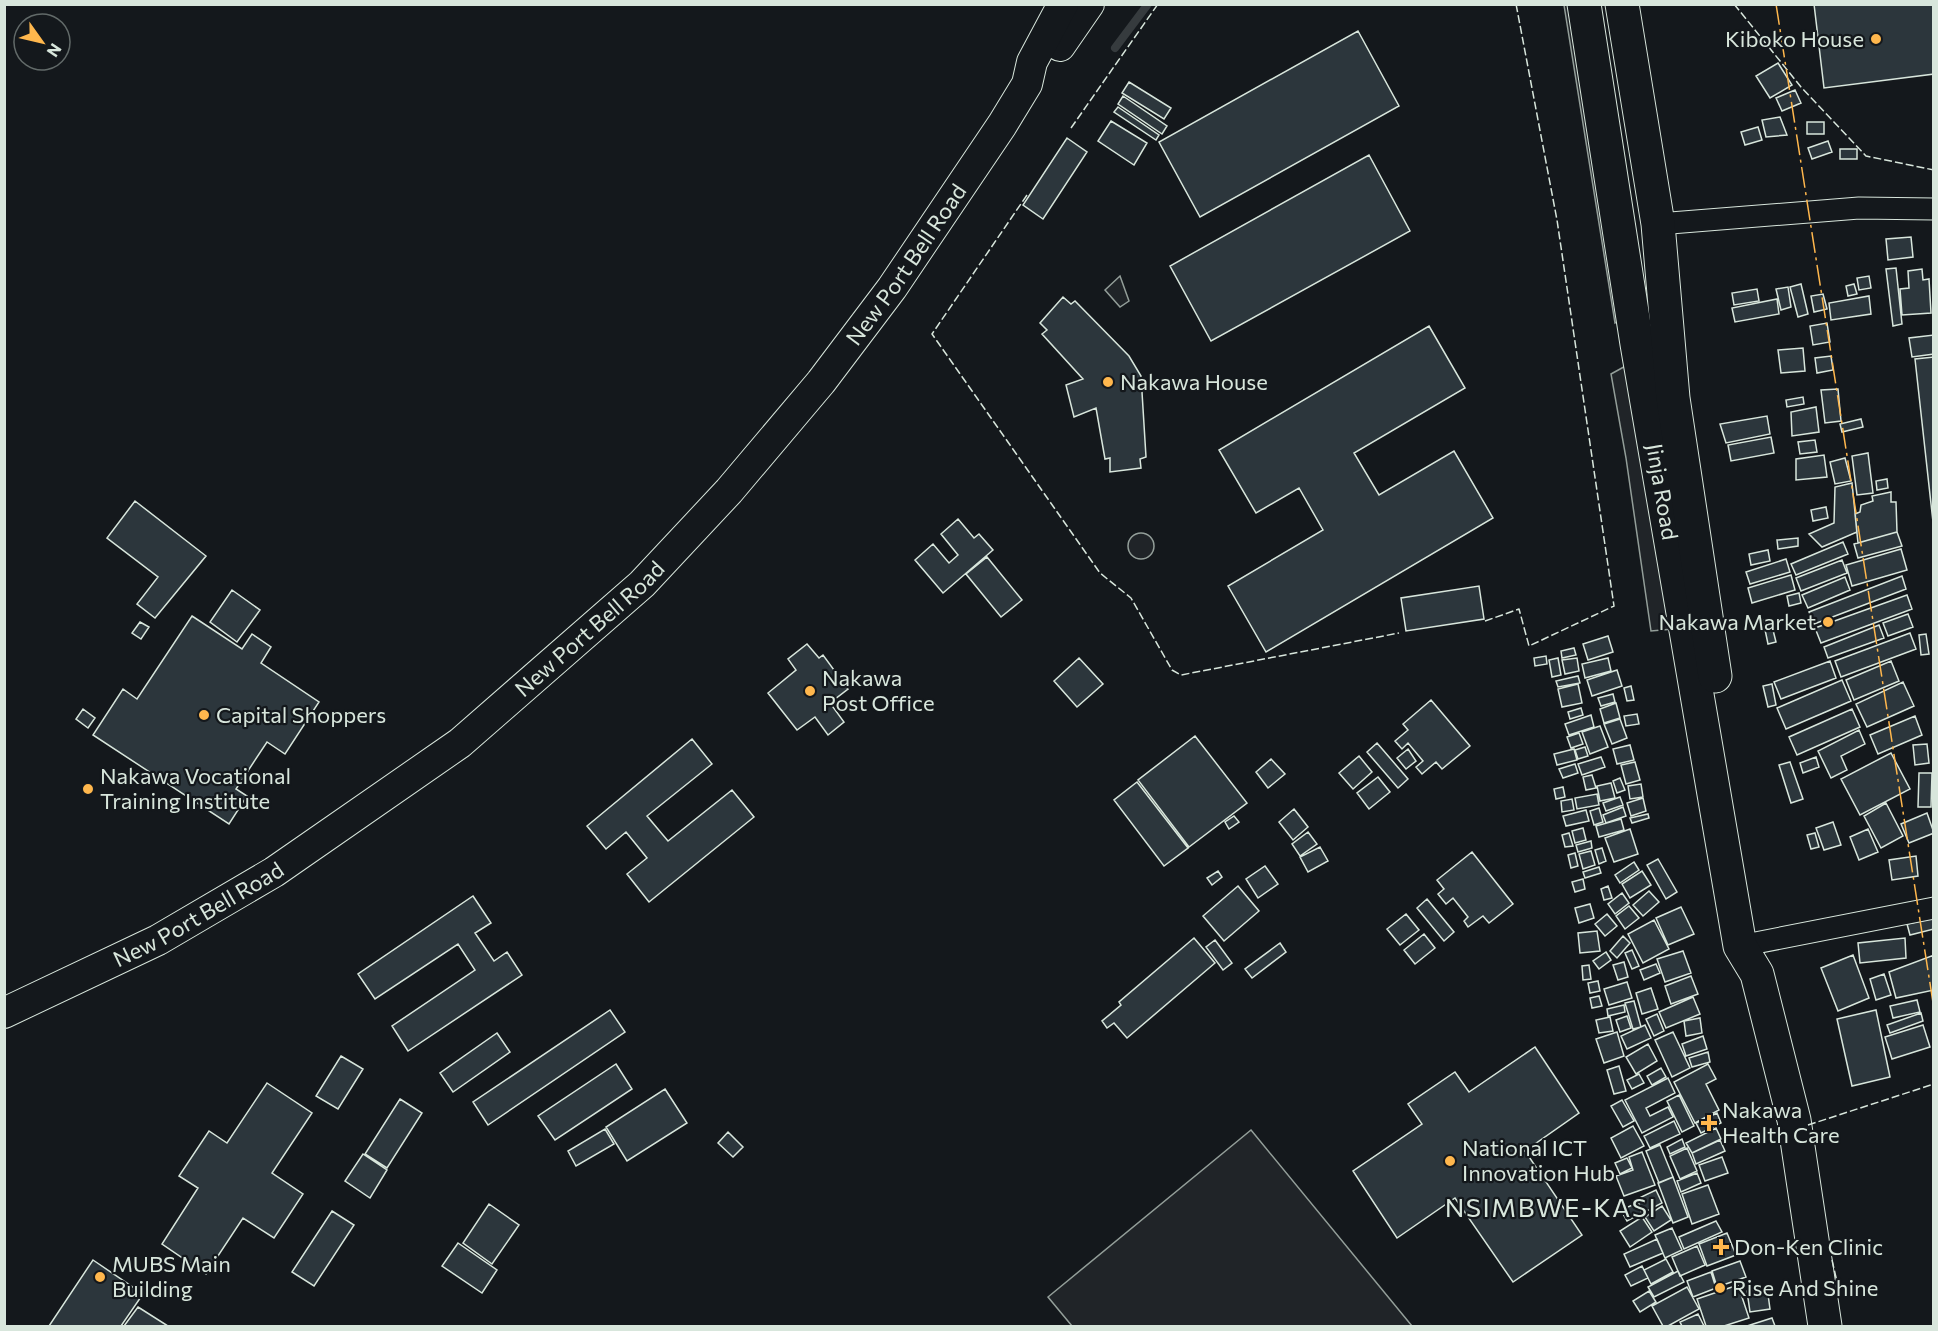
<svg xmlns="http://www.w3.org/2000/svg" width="1938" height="1331" viewBox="0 0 1938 1331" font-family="Commissioner,sans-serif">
<rect width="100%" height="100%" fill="#14181c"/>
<path fill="#202428" stroke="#939e99" stroke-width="1.5" d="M1564 5H1574L1624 317 1615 323Z
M1120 276 1129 301 1120 307 1105 290Z
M1631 363 1673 629 1651 631 1626 458 1611 374Z
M1128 546a13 13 0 1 1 26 0a13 13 0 1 1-26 0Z
M1251 1130 1412 1326H1072L1048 1297Z"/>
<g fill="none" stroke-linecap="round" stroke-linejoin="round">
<path stroke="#363b3e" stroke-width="8" d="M1115 48 1148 4"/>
</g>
<path fill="#2c363c" stroke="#d8e6dc" stroke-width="1.5" d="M1814 4H1934V74L1824 88Z
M1358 31 1399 106 1200 217 1159 142Z
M1778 63 1792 85 1770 98 1756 76Z
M1129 82 1171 108 1164 119 1122 93Z
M1795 90 1801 103 1782 111 1776 98Z
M1123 96 1167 126 1162 134 1118 104Z
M1118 107 1159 135 1156 140 1114 112Z
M1780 117 1787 135 1766 137 1762 120Z
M1111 121 1147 143 1134 165 1098 141Z
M1807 122H1824V134H1807Z
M1758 127 1762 140 1745 145 1741 132Z
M1067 138 1087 152 1043 219 1023 205Z
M1828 141 1832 152 1812 159 1808 148Z
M1840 149H1857V159H1840Z
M1369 155 1410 231 1211 341 1170 266Z
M1911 237 1913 257 1888 260 1886 239Z
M1896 268 1902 324 1893 326 1886 269Z
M1922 269 1923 280 1929 279 1931 313 1902 315 1900 289 1909 288 1908 271Z
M1869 276 1871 288 1859 290 1857 278Z
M1801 284 1808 314 1798 317 1790 287Z
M1854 284 1857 294 1848 296 1846 286Z
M1788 287 1791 307 1781 310 1776 289Z
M1757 289 1759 301 1734 305 1732 293Z
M1823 294 1827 309 1814 312 1811 296Z
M1869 296 1871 314 1831 320 1829 303Z
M1063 297 1071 304 1075 301 1129 356 1141 376 1146 457 1140 459 1141 468 1110 472V458L1105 459 1096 408 1074 417 1066 385 1083 379 1042 334 1047 330 1040 323Z
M1777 299 1779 314 1735 322 1732 308Z
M1827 323 1830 342 1813 345 1810 326Z
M1429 326 1465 388 1354 453 1379 495 1454 451 1493 518 1266 652 1228 586 1323 530 1299 488 1256 513 1219 450Z
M1934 335V354L1912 357 1909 338Z
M1803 348 1805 371 1781 373 1778 350Z
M1831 356 1833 370 1817 373 1815 358Z
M1934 357V531L1915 359Z
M1838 389 1841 421 1825 423 1821 390Z
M1803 397 1804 404 1787 407 1786 400Z
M1816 407 1819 432 1792 436 1791 412Z
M1767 416 1770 434 1726 443 1720 424Z
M1861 419 1863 427 1842 432 1840 424Z
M1771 437 1774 453 1731 461 1728 445Z
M1815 440 1817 452 1800 454 1798 442Z
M1868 453 1873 493 1857 495 1852 456Z
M1824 455 1827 477 1796 480V459Z
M1845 458 1851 481 1835 484 1830 462Z
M1887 479 1888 488 1877 490 1876 481Z
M1852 483 1857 532 1822 547 1809 534 1834 523 1835 487Z
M1891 492V502H1896L1897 532 1858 543 1855 514 1860 512 1861 505 1873 501 1872 496Z
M135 501 206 556 155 618 137 604 158 577 107 538Z
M1826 507 1828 518 1813 521 1811 510Z
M958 519 974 538 979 534 993 550 943 593 915 560 933 544 949 563 958 555 941 534Z
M1897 532 1902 546 1858 558 1854 544Z
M1798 538V546L1778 549 1777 540Z
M1843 542 1848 554 1796 575 1791 564Z
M1901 549 1907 570 1852 586 1846 565Z
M1768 550 1770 561 1751 565 1749 554Z
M987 557 1022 600 1001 617 966 574Z
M1786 559 1790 572 1750 584 1746 572Z
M1842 560 1847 573 1801 591 1796 578Z
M1791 575 1795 590 1752 603 1748 588Z
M1902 576 1906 589 1814 624 1809 612Z
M1845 577 1850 590 1808 608 1802 595Z
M1479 586 1484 619 1406 631 1401 598Z
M232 590 260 610 237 642 210 622Z
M1799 593 1801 603 1789 606 1787 596Z
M1907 595 1912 609 1821 643 1815 628Z
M1908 614 1913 627 1888 636 1883 623Z
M192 616 242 649 252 634 271 647 261 663 319 702 285 754 267 742 236 789 247 796 229 824 93 735 123 689 137 699Z
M1770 618 1776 642 1768 644 1763 620Z
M140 622 149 627 141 639 132 633Z
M1879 625 1884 638 1828 658 1824 647Z
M1910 633 1916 649 1841 677 1835 661Z
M1926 634 1929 654 1921 655 1919 635Z
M1608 636 1613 652 1588 660 1583 644Z
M807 644 819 658 823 655 848 689 830 703 844 722 828 735 815 717 797 730 768 693 796 670 788 659Z
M1574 648 1576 655 1562 658 1561 651Z
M1546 656 1547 664 1535 666 1534 658Z
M1079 658 1103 684 1077 707 1054 681Z
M1558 658 1561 675 1552 677 1549 660Z
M1577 658 1579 671 1565 674 1562 660Z
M1608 658 1611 671 1585 678 1582 664Z
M1830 661 1836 678 1781 699 1774 682Z
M1891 661 1899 681 1854 700 1846 680Z
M1617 670 1622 686 1592 696 1587 680Z
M1578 676 1580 683 1558 687 1556 681Z
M1842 680 1851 701 1786 729 1777 708Z
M1903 682 1914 706 1867 727 1856 704Z
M1578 684 1582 703 1562 707 1558 689Z
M1772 684 1776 705 1768 707 1763 686Z
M1631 686 1634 700 1627 701 1624 688Z
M1613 694 1615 702 1601 706 1598 698Z
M1431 700 1470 746 1442 769 1436 762 1422 774 1416 767 1423 761 1408 743 1402 749 1395 741 1408 730 1403 724Z
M1616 703 1620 718 1604 723 1600 709Z
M1581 708 1583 715 1570 719 1568 712Z
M83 709 95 718 88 728 76 719Z
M1852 709 1860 727 1797 755 1789 737Z
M1637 714 1639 724 1626 726 1624 716Z
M1591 715 1594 727 1569 735 1565 724Z
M1915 716 1922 735 1878 754 1870 735Z
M1620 719 1627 738 1612 744 1604 724Z
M1600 726 1608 747 1590 754 1582 732Z
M1859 730 1865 744 1841 756 1847 770 1831 778 1818 751Z
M1579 733 1583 744 1571 748 1567 737Z
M1195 736 1247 803 1189 847 1138 780Z
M692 739 712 764 647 816 668 841 732 790 754 817 649 902 627 874 647 858 626 832 606 849 587 826Z
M1377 743 1408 779 1398 788 1367 752Z
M1927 744 1929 763 1915 765 1913 745Z
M1630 745 1634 760 1617 764 1613 749Z
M1585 747 1588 756 1578 759 1575 750Z
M1408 749 1416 761 1406 769 1397 758Z
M1574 749 1577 760 1557 765 1554 754Z
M1891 753 1910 789 1860 815 1841 779Z
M1359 756 1372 772 1353 789 1339 773Z
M1601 757 1605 767 1582 775 1578 764Z
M1816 757 1819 767 1803 773 1800 763Z
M1271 759 1285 774 1268 788 1256 772Z
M1635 762 1640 780 1626 784 1621 765Z
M1790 762 1803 799 1791 803 1779 765Z
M1575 764 1578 773 1563 778 1559 769Z
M1919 773H1932L1931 807H1918Z
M1592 775 1596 788 1586 790 1583 777Z
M1378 777 1390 792 1369 809 1357 793Z
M1620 778 1625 790 1617 793 1613 781Z
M1137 782 1188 848 1164 866 1114 800Z
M1611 783 1615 798 1600 801 1597 786Z
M1641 784 1643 797 1630 799 1628 786Z
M1563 787 1565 797 1556 799 1554 789Z
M1597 794 1599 805 1577 809 1575 798Z
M1620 797 1623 805 1606 811 1603 803Z
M1643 798 1646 811 1631 816 1627 803Z
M1572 799 1574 810 1562 812 1561 801Z
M1886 803 1903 836 1881 848 1864 816Z
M1623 807 1626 816 1606 823 1603 815Z
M1599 808 1603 822 1594 825 1590 811Z
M1294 809 1308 827 1293 840 1279 822Z
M1586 810 1589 821 1566 826 1563 816Z
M1927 813 1934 833 1909 843 1901 824Z
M1648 814 1649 818 1632 823 1630 818Z
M1234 816 1239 822 1229 829 1225 822Z
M1621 819 1624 830 1599 837 1596 826Z
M1833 822 1841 845 1824 850 1816 828Z
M1583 828 1586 840 1575 843 1572 831Z
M1630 829 1638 854 1614 862 1605 838Z
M1868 829 1878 852 1859 860 1850 837Z
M1308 832 1317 844 1300 856 1292 844Z
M1569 833 1573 846 1565 847 1562 835Z
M1815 833 1819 847 1811 849 1807 835Z
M1591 841 1592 848 1578 852 1576 845Z
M1320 847 1328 861 1308 872 1300 857Z
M1602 848 1606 861 1599 864 1595 850Z
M1591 851 1595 865 1583 869 1579 854Z
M1472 852 1513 904 1489 923 1483 916 1468 927 1464 921 1468 917 1453 898 1446 904 1438 894 1444 889 1437 880Z
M1575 853 1578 866 1571 868 1568 855Z
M1916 856 1918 876 1892 880 1889 860Z
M1658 859 1677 892 1666 899 1647 865Z
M1634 862 1639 870 1620 883 1615 875Z
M1265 866 1278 884 1258 898 1246 879Z
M1599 867 1601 873 1585 878 1583 872Z
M1218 871 1222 877 1212 885 1207 878Z
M1642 871 1651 885 1630 898 1622 884Z
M1583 879 1585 889 1575 892 1572 882Z
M1238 886 1259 911 1224 941 1203 916Z
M1608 886 1612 898 1604 900 1601 889Z
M1649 891 1659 902 1643 916 1633 905Z
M1622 893 1629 903 1615 914 1608 904Z
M473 896 491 923 475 933 494 961 507 952 522 975 408 1051 392 1026 475 970 458 944 375 999 358 974Z
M1427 899 1454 932 1444 941 1417 908Z
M1590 904 1594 918 1579 923 1575 908Z
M1629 906 1639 918 1625 929 1616 916Z
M1681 907 1694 934 1668 945 1656 918Z
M1406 914 1419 930 1400 945 1387 929Z
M1607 914 1617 926 1605 936 1595 924Z
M1934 918V929L1910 935 1907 924Z
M1654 920 1669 949 1643 963 1628 934Z
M1597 931 1600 951 1580 953 1578 933Z
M1424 934 1435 948 1415 964 1404 950Z
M1623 936 1630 943 1617 958 1610 951Z
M1194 938 1215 963 1127 1038 1114 1023 1107 1028 1102 1021 1121 1005 1119 1002Z
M1905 938 1906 958 1860 963 1858 943Z
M1215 940 1232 963 1223 970 1206 947Z
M1280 943 1286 952 1252 978 1245 969Z
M1632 950 1639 966 1632 969 1625 953Z
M1683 951 1691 973 1665 982 1657 959Z
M1606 952 1611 960 1599 969 1593 961Z
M1853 955 1869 998 1838 1011 1821 968Z
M1934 955V990L1896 998 1889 972Z
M1624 962 1628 977 1618 980 1613 965Z
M1656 964 1660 973 1644 980 1640 970Z
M1589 965 1591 979 1583 980 1582 966Z
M1884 974 1891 995 1876 1000 1870 979Z
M1691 976 1698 994 1671 1004 1665 986Z
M1598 981 1600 991 1590 993 1588 983Z
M1627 982 1632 998 1609 1005 1604 989Z
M1651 988 1658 1009 1642 1014 1636 993Z
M1599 996 1602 1006 1592 1008 1590 998Z
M1693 997 1700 1014 1666 1028 1659 1012Z
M1917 1000 1920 1012 1893 1018 1890 1006Z
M1634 1001 1641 1027 1633 1029 1625 1003Z
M1624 1005 1625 1012 1608 1016 1607 1009Z
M610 1010 625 1032 488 1125 473 1102Z
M1876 1010 1890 1077 1852 1086 1837 1019Z
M1921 1013 1923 1021 1890 1033 1887 1025Z
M1657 1014 1664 1031 1654 1036 1646 1019Z
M1627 1016 1631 1028 1620 1032 1616 1020Z
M1610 1017 1613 1031 1599 1033 1596 1020Z
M1700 1018 1702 1033 1686 1036 1684 1021Z
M1645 1025 1651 1038 1627 1049 1621 1036Z
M1923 1025 1930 1047 1892 1059 1885 1037Z
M1617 1032 1624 1056 1604 1063 1596 1039Z
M1673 1032 1690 1068 1672 1077 1655 1040Z
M497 1033 510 1052 453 1092 440 1073Z
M1703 1036 1707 1049 1686 1056 1682 1044Z
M1648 1044 1657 1061 1636 1074 1626 1057Z
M1535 1047 1579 1113 1525 1151 1582 1235 1513 1282 1455 1198 1397 1238 1353 1171 1422 1124 1408 1104 1455 1072 1469 1092Z
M1708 1052 1710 1062 1692 1067 1689 1058Z
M341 1056 363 1069 338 1109 316 1096Z
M616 1064 632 1089 555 1140 538 1116Z
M1708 1064 1716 1079 1706 1084 1719 1110 1695 1123 1674 1082Z
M1619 1066 1626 1091 1614 1094 1607 1070Z
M1661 1068 1666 1077 1652 1085 1647 1076Z
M1639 1074 1644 1083 1632 1089 1627 1080Z
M1668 1078 1675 1093 1646 1108 1650 1116 1668 1107 1673 1117 1642 1133 1625 1100Z
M267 1083 312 1113 272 1173 303 1194 274 1238 243 1218 206 1274 162 1244 198 1188 179 1176 209 1131 227 1143Z
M665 1089 687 1123 627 1161 606 1127Z
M1679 1095 1694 1126 1682 1132 1667 1101Z
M400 1099 422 1113 387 1168 365 1154Z
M1622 1100 1634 1121 1623 1127 1611 1106Z
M1717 1113 1721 1123 1701 1133 1696 1123Z
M1674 1121 1680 1134 1650 1148 1644 1136Z
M1633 1126 1644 1146 1621 1158 1611 1138Z
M1716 1128 1721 1139 1692 1153 1686 1143Z
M605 1129 614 1144 576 1166 568 1151Z
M728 1132 743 1147 733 1157 718 1143Z
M1682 1139 1685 1147 1670 1154 1667 1147Z
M1720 1140 1725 1151 1696 1164 1692 1153Z
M1660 1145 1673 1177 1659 1183 1646 1151Z
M1687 1148 1697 1171 1680 1179 1670 1156Z
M1642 1152 1655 1185 1624 1196 1616 1176 1633 1170 1629 1157Z
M363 1154 387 1170 370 1198 345 1181Z
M1722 1157 1728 1173 1705 1181 1699 1165Z
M1627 1158 1632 1168 1620 1174 1615 1163Z
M1697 1173 1701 1183 1681 1192 1677 1181Z
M1673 1177 1688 1217 1673 1223 1658 1183Z
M1708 1185 1719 1214 1692 1224 1682 1194Z
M1656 1190 1662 1203 1643 1213 1637 1199Z
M1637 1203 1642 1213 1627 1221 1621 1210Z
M489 1204 519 1225 492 1264 463 1243Z
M1662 1206 1671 1220 1654 1231 1645 1217Z
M332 1211 354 1225 314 1286 292 1272Z
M1642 1217 1652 1232 1630 1247 1620 1231Z
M1716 1221 1722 1232 1684 1249 1679 1237Z
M1672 1228 1682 1250 1665 1258 1655 1235Z
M1727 1233 1736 1255 1707 1266 1699 1244Z
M1657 1239 1663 1253 1630 1267 1624 1254Z
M458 1243 497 1270 482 1293 442 1266Z
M1697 1246 1705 1265 1680 1276 1672 1257Z
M1666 1259 1673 1272 1651 1284 1644 1270Z
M93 1260 143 1294 121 1326H49Z
M1740 1261 1746 1277 1717 1287 1712 1271Z
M1642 1266 1648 1278 1631 1286 1625 1275Z
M1678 1271 1684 1282 1654 1297 1648 1287Z
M1711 1272 1716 1288 1693 1297 1687 1281Z
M1738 1285 1749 1318 1724 1326H1706L1697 1299Z
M1687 1287 1699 1309 1668 1326H1663L1652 1306Z
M1767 1287 1770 1309 1750 1312 1747 1291Z
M1649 1291 1656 1302 1640 1312 1633 1301Z
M138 1307 168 1326H124Z
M1698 1314 1704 1326H1682L1680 1322Z
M1772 1318 1775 1326H1747Z"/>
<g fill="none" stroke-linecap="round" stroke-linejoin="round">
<g stroke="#d8e6dc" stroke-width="23">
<path id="street" d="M1658 224 1859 208 1934 209
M1740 946 1934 908"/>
</g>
<g stroke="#d8e6dc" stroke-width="32">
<g id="secondary">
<path d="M1060 46 1089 4"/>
<path id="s1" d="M4 1013 158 940 274 872 460 743 642 584 729 491 821 382 892 288 1002 125 1027 84 1032 62 1063 4"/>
</g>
</g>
<g stroke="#d8e6dc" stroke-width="35">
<g id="highway">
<path id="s2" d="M1584 4 1637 344 1740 946 1757 974 1794 1120 1825 1326"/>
<path d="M1622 4 1658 224 1673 398 1715 676"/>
</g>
</g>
<use href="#street" stroke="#14181c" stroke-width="21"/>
<use href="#secondary" stroke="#14181c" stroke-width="30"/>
<use href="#highway" stroke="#14181c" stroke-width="33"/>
<path stroke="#d8e6dc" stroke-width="1.5" stroke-dasharray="8 3" stroke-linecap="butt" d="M1734 4 1801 87 1866 156 1934 170
M1071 128 1158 4
M1027 195 932 334 1100 573 1131 598 1172 670 1181 675 1399 633
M1485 621 1519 609 1529 646 1614 606 1557 220 1516 4
M1808 1125 1934 1084
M1832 1260 1840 1295"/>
<path stroke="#ffb74d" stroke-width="1.5" stroke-dasharray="21 4.5 3 4.5" stroke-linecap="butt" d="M1776 4 1934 1009"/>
</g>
<g fill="#ffb74d" stroke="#14181c" stroke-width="2">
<circle cx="1876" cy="39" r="6"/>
<circle cx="1108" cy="382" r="6"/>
<circle cx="1828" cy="622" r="6"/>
<circle cx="810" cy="691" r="6"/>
<circle cx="204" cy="715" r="6"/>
<circle cx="88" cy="789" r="6"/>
<path d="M1706 1114h6v6h6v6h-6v6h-6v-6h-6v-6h6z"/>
<circle cx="1450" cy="1161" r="6"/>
<path d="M1718 1238h6v6h6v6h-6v6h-6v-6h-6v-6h6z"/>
<circle cx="100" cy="1277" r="6"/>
<circle cx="1720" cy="1288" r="6"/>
</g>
<g text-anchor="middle" stroke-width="4.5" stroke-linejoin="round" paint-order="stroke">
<g font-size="22" fill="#d8e6dc" stroke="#14181c" text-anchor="start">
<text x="1864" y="47" text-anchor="end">Kiboko House</text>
<text x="1120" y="390">Nakawa House</text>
<text x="1816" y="630" text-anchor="end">Nakawa Market</text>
<text x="822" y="686">Nakawa<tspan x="822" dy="25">Post Office</tspan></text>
<text x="216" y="723">Capital Shoppers</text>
<text x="100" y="784">Nakawa Vocational<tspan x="100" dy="25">Training Institute</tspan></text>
<text x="1722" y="1118">Nakawa<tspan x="1722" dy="25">Health Care</tspan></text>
<text x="1462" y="1156">National ICT<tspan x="1462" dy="25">Innovation Hub</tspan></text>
<text x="1734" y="1255">Don-Ken Clinic</text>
<text x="112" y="1272">MUBS Main<tspan x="112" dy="25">Building</tspan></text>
<text x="1732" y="1296">Rise And Shine</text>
</g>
<g font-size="22" fill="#d8e6dc" stroke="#14181c">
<text dy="8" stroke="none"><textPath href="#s1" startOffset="1188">New Port Bell Road</textPath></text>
<text dy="8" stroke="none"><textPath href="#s2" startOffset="494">Jinja Road</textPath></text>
<text dy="8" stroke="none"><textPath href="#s1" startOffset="704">New Port Bell Road</textPath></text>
<text dy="8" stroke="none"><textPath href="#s1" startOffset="218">New Port Bell Road</textPath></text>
</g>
<g font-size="26" letter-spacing="1.5" fill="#d8e6dc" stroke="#14181c">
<text x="1551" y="1217">NSIMBWE-KASI</text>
</g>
</g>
<rect width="1938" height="1331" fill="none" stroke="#d8e6dc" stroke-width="12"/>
<g transform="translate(42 42) rotate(124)"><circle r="28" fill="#14181c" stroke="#626a69" stroke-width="1.5"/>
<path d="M0-4.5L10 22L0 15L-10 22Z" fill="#ffb74d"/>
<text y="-9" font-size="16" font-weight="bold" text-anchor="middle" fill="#d8e6dc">N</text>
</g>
</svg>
